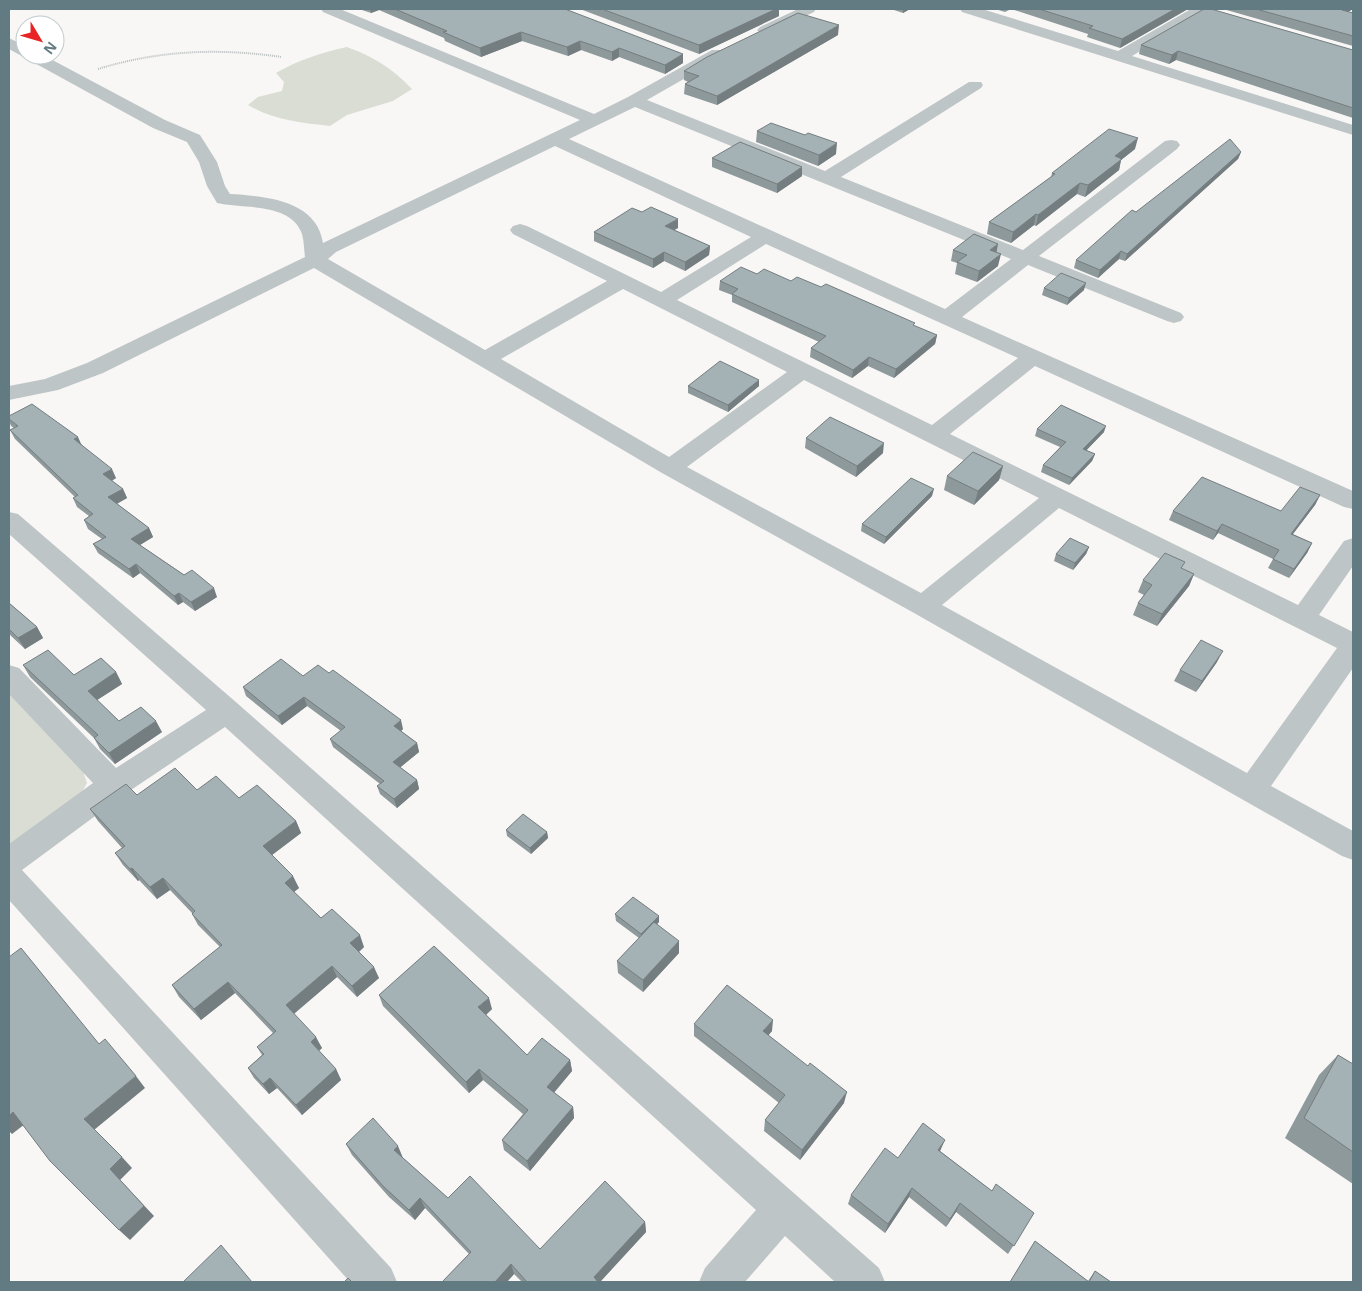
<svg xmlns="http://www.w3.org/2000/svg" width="1362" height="1291" viewBox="0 0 1362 1291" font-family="'Noto Sans',sans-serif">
<rect width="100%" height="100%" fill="#f8f7f5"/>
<path fill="#d9ddd4" d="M347 47C374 57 392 68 412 89L393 101 347 115 330 126C301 123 273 120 248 105L258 97 282 91 284 82 276 73C296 61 323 52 347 47Z
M9 692 83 771 87 783 76 803 9 847Z"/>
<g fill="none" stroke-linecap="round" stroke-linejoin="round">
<path stroke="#b8bebf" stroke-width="2" stroke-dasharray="1 1" stroke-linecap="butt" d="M98 69C160 50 218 48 282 57"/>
<path fill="#bec5c7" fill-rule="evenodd" d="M321 9H340L594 114 628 97 712 50H724L726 53 724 56 647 100 825 171 969 82H981L983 85 981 88 841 177 1023 250 1165 141 1171 140 1177 141 1180 145 1177 149 1039 256 1181 313 1184 317 1181 321 1174 323 1167 321 1028 265 962 317 1353 491V509L1344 507 1035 366 950 434 1298 605 1344 541 1353 538V566L1319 615 1353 632V668L1271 786 1353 831V860L1342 856 914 613 662 473 314 268 103 373 58 390 9 400V386L45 379 87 363 305 257C304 250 304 241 302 234 291 202 242 209 217 203L207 186 199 162 187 142 153 128 9 49V38L25 46V55H43L165 120 200 135 217 162 225 186 230 194C265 196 317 200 323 243L580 120 323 12ZM635 107 1011 259 945 309 569 139ZM555 146 751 237 661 292 527 226 520 224 513 226 510 230 513 234 607 281 485 350 328 259 336 252ZM766 244 1018 358 932 425 677 300ZM623 289 787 372 669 457 501 359ZM804 380 1039 498 921 593 687 467ZM1059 508 1337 648 1247 773 942 605Z
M798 9H816L814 12 770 33H760L757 30 760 27Z
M960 9H982L1118 51 1191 9H1208L1206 12 1132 56 1353 125V135L962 12Z
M9 512 18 514 237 703 879 1268 885 1282H835L785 1236 745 1282H699L705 1268 756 1210 225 727 125 794 22 870 391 1268 397 1282H350L9 900V844L93 783 9 694V665L19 668 116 768 206 710 9 534Z"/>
</g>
<path fill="#8e999c" d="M359 9H565L683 63 665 74 619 57 612 61 581 50 568 56 522 41 481 57 445 41 444 38 379 10 371 13Z
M580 9H779V16L699 54Z
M891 9H910L903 13Z
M995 9H1188L1120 48 1087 37 1088 34 1011 9 1005 12Z
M1223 9H1353L1348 12 1353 13V46Z
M838 35 717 105 684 94 685 84 688 82 684 80V71Z
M1141 45 1353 50V118L1176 60 1169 64 1139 54Z
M757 131 836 154 818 166 756 142Z
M1135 149 1121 160 1119 170 1085 197 1077 194 1036 226 1034 225 1011 243 987 234 989 222 1051 177 1052 173Z
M1241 152 1238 159 1125 261 1119 259 1098 278 1074 268 1076 260 1136 212Z
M712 158 802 176 777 193 712 167Z
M678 228 674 230 710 246 709 255 685 271 664 261 653 268 594 241V232Z
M953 250 997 253 998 266 977 282 955 274 957 263 951 261Z
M757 274 791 281 914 326 937 335 935 344 894 378 868 366 852 378 810 357 811 348 819 342 732 302V295L719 290 720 281Z
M1044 288 1084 290 1067 305 1042 295Z
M688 386H759L728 412 688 393Z
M9 416 81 444 116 478 112 481 123 489 127 498 117 504 149 528 153 537 140 545 217 597 195 611 183 602 178 605 140 573 133 578 98 553 93 544 102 539 88 529 84 520 89 516 77 507 73 498 75 497 15 439 10 430 14 428 11 426 9 421Z
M1037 429 1104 432 1086 450 1095 454 1092 461 1069 485 1041 472 1043 465 1060 447 1035 436Z
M806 438 883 453 856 477 805 448Z
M1003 466 999 480 974 505 944 490 947 476Z
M1320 495 1315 505 1293 534 1312 543 1307 553 1289 578 1268 568 1273 559 1218 533 1213 540 1169 520 1173 511H1281Z
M932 496 884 544 861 531 862 524Z
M1089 547 1086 554 1073 570 1054 561 1056 554Z
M1182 569 1194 574 1189 586 1157 626 1133 615 1138 603 1144 595 1138 592 1143 580Z
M9 603 37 627 43 638 25 649 9 634Z
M1217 662 1196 692 1174 681 1180 670Z
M23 665 74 675 116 672 122 684 97 700 119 721 162 732 115 764 100 749 94 738 30 677Z
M303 676 403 729 401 731 417 743 419 752 400 767 417 780 419 789 397 808 380 794 377 786 380 784 333 747 330 739 341 731 307 706 282 725 246 696 243 687Z
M197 790 239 798 296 821 301 833 272 855 299 888 294 892 321 918 364 947 359 952 379 978 357 997 337 977 294 1014 322 1048 319 1051 336 1069 341 1080 302 1115 277 1088 269 1094 254 1078 248 1068 262 1055 257 1047 273 1033 235 993 201 1020 179 997 172 985 220 947 198 925 192 914V913L170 890 157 899 139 880 138 881 123 865 115 853 122 848 98 821 90 809 137 795Z
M506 830 547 832 548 838 531 854 507 836Z
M615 914 659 922 657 924 679 953 643 992 618 973 617 961 639 938 616 921Z
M379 995 492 1009 486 1015 527 1055 570 1060 572 1071 554 1093 573 1107 574 1118 530 1171 504 1150 502 1140 523 1114 483 1080 469 1093 383 1006Z
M694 1024 772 1031 768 1035 844 1103 800 1160 764 1131 765 1120 779 1103 694 1036Z
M1338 1055 1353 1064V1184L1285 1138 1319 1075Z
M346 1144 403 1158 448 1198 540 1249 645 1222 646 1232 600 1282H522L514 1274 507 1282H442L469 1254 425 1208 415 1220 389 1197 352 1155Z
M941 1149 940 1151 992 1191 1034 1213 1008 1254 956 1212 946 1227 909 1197 885 1233 848 1204 851 1195 898 1158Z
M1035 1241 1088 1281 1095 1271 1111 1282H1010Z"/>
<path fill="#747d7f" d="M370 9H379V10L371 13Z
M776 9H779V16L699 54V45Z
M903 9H910L903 13Z
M1175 9H1188L1120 48 1122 39Z
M1343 9H1353L1338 18 1342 10Z
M839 25 838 35 717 105V96Z
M521 32 522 41 481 57 480 48Z
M580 41 581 50 568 56 567 47Z
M619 48V57L612 61V52Z
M1178 51 1176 60 1169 64 1172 55Z
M683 54V63L665 74V65Z
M1138 138 1135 149 1121 160 1119 170 1085 197 1088 185 1115 156Z
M837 143 836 154 818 166 819 155Z
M1241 152 1238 159 1125 261 1127 254Z
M802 167V176L777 193V184Z
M1080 183 1077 194 1036 226 1038 215Z
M1036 214 1034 225 1011 243 1013 232Z
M678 219V228L665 235V226Z
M998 244 996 255 990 250Z
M710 246 709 255 685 271V262Z
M1121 251 1119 259 1098 278 1100 270Z
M664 252V261L653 268V259Z
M1001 254 998 266 977 282 979 271Z
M1086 283 1084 290 1067 305 1069 298Z
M937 335 935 344 894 378 896 369Z
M869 357 868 366 852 378 853 370Z
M759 380V386L728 412V405Z
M1106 426 1104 432 1081 456 1083 449Z
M78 437 82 446 74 439Z
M884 443 883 453 856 477 857 466Z
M1095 454 1092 461 1069 485 1072 478Z
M1003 466 999 480 974 505 978 491Z
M112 469 116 478 107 483 103 474Z
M123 489 127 498 112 506 108 497Z
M934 489 932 496 884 544 886 537Z
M1320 495 1315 505 1286 543 1291 534Z
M1222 524 1218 533 1213 540 1217 531Z
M149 528 153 537 135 548 131 539Z
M1312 543 1307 553 1289 578 1294 569Z
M1089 547 1086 554 1073 570 1075 563Z
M136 564 140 573 133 578 129 569Z
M1194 574 1189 586 1157 626 1162 614Z
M214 588 217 597 195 611 191 602Z
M179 593 183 602 178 605 174 596Z
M37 627 43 638 25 649 18 638Z
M1223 651 1217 662 1196 692 1202 681Z
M116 672 122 684 94 702 88 691Z
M304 697 307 706 282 725 278 716Z
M401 720 403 729 397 735 394 726Z
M156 721 162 732 115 764 109 753Z
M417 743 419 752 396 771 393 762Z
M417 780 419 789 397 808 394 799Z
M296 821 301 833 268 858 263 846Z
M547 832 548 838 531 854 530 848Z
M132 868 139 880 138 881 130 869Z
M293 876 299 888 290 895 285 883Z
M163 878 170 890 157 899 150 887Z
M659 916V922L641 940V934Z
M360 935 364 947 355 955 350 943Z
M679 941V953L643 992V980Z
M332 966 337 977 291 1016 286 1005Z
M374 967 379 978 357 997 352 986Z
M228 982 235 993 201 1020 194 1009Z
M489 998 492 1009 481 1019 478 1007Z
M773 1020 772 1031 762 1043 763 1031Z
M316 1037 322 1048 316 1053 311 1042Z
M570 1060 572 1071 549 1098 547 1087Z
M336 1069 341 1080 302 1115 296 1105Z
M479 1069 483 1080 469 1093 466 1082Z
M136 1076 145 1088 94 1130 84 1119Z
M270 1078 277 1088 269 1094 263 1084Z
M847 1092 844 1103 800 1160 802 1150Z
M573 1107 574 1118 530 1171 527 1161Z
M13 1112 25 1124 12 1134 9 1131V1116Z
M945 1140 941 1149 935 1159 938 1150Z
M398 1146 403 1158 399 1161 394 1150Z
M122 1157 132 1168 120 1180 154 1216 130 1240 119 1230 110 1169Z
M912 1188 909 1197 885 1233 888 1224Z
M420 1198 425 1208 415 1220 409 1210Z
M960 1203 956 1212 946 1227 950 1219Z
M645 1222 646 1232 600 1282H595L594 1277Z
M511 1264 514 1274 507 1282H495Z"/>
<path fill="#a5b2b5" stroke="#747d7f" d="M395 9H565L683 54 665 65 619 48 612 52 580 41 567 47 521 32 480 48 443 32 447 31Z
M602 9H776L699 45Z
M1039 9H1175L1122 39 1089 28 1093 26Z
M1204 9H1211L1353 50V108L1178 51 1172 55 1141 45Z
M1256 9H1343L1342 10 1353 13V36Z
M798 13 839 25 717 96 685 84 699 76 684 71 707 57Z
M771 123 805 135 808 133 837 143 819 155 757 131Z
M1109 129 1138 138 1115 156 1122 159 1088 185 1080 183 1038 215 1036 214 1013 232 989 222 1055 174 1052 173Z
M1230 139 1241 152 1127 254 1121 251 1100 270 1076 260 1132 210 1136 212Z
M740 142 802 167 777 184 712 158Z
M651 207 678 219 665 226 710 246 685 262 664 252 653 259 594 232 632 208 642 212Z
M974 234 998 244 990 250 1001 254 979 271 957 262 967 255 953 250Z
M741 267 757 274 764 269 791 281 797 277 821 287 826 284 915 323 913 325 937 335 896 369 869 357 853 370 811 348 826 336 732 294 738 289 720 281Z
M1061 273 1086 283 1069 298 1044 288Z
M720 361 759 380 728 405 688 386Z
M32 404 78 437 74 439 112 469 103 474 123 489 108 497 149 528 131 539 184 575 192 570 214 588 191 602 179 593 174 596 136 564 129 569 93 544 106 537 84 520 93 514 73 498 78 495 10 430 18 426 9 419V416Z
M1061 405 1106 426 1083 449 1095 454 1072 478 1043 465 1066 442 1037 429Z
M830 417 884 443 857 466 806 438Z
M973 452 1003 466 978 491 947 476Z
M1202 477 1281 511 1300 487 1320 495 1291 534 1312 543 1294 569 1273 559 1279 550 1222 524 1217 531 1173 511Z
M911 478 934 489 886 537 862 524Z
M1070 538 1089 547 1075 563 1056 554Z
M1165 553 1185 562 1181 568 1194 574 1162 614 1138 603 1152 585 1143 580Z
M9 603 37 627 18 638 9 629Z
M1201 640 1223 651 1202 681 1180 670Z
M48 650 74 675 101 658 116 672 88 691 119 721 141 707 156 721 109 753 94 738 98 735 23 665Z
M281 659 303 676 318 665 329 673 333 670 401 720 394 726 417 743 393 762 417 780 394 799 377 786 384 781 330 739 345 727 304 697 278 716 243 687Z
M175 768 197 790 216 776 239 798 257 785 296 821 263 846 293 876 285 883 321 918 332 909 360 935 350 943 374 967 352 986 332 966 286 1005 316 1037 311 1042 336 1069 296 1105 270 1078 263 1084 248 1068 264 1054 257 1047 276 1031 228 982 194 1009 172 985 222 945 192 914 195 911 163 878 150 887 132 868 130 869 115 853 125 846 90 809 126 784 137 795Z
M523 814 547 832 530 848 506 830Z
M633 897 659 916 641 934 615 914Z
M654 922 679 941 643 980 617 961Z
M434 946 489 998 478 1007 527 1055 542 1038 570 1060 547 1087 573 1107 527 1161 502 1140 528 1110 479 1069 466 1082 379 995Z
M21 948 99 1044 105 1039 136 1076 84 1119 122 1157 110 1169 144 1206 119 1230 50 1161 13 1112 9 1116V957Z
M727 985 773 1020 763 1031 808 1066 810 1063 847 1092 802 1150 765 1120 785 1095 694 1024Z
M1338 1055 1353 1064V1152L1304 1118Z
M373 1118 398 1146 394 1150 448 1198 470 1176 540 1249 605 1181 645 1222 594 1277 598 1282H527L511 1264 495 1282H442L471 1252 420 1198 409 1210 383 1186 346 1144Z
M923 1123 945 1140 938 1150 992 1191 996 1184 1034 1213 1014 1246 960 1203 950 1219 912 1188 888 1224 851 1195 885 1148 898 1158Z
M1035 1241 1089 1282 1095 1271 1111 1282H1010Z
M221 1245 252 1282H183Z
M348 1278 352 1282H344Z"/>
<rect width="1362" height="1291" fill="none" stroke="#627a81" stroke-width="20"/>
<g transform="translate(40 40) rotate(128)"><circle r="24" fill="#ffffff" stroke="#c0cacd"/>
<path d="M0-4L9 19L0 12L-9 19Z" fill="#e82524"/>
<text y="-8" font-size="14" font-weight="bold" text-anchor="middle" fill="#627a81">N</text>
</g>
</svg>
